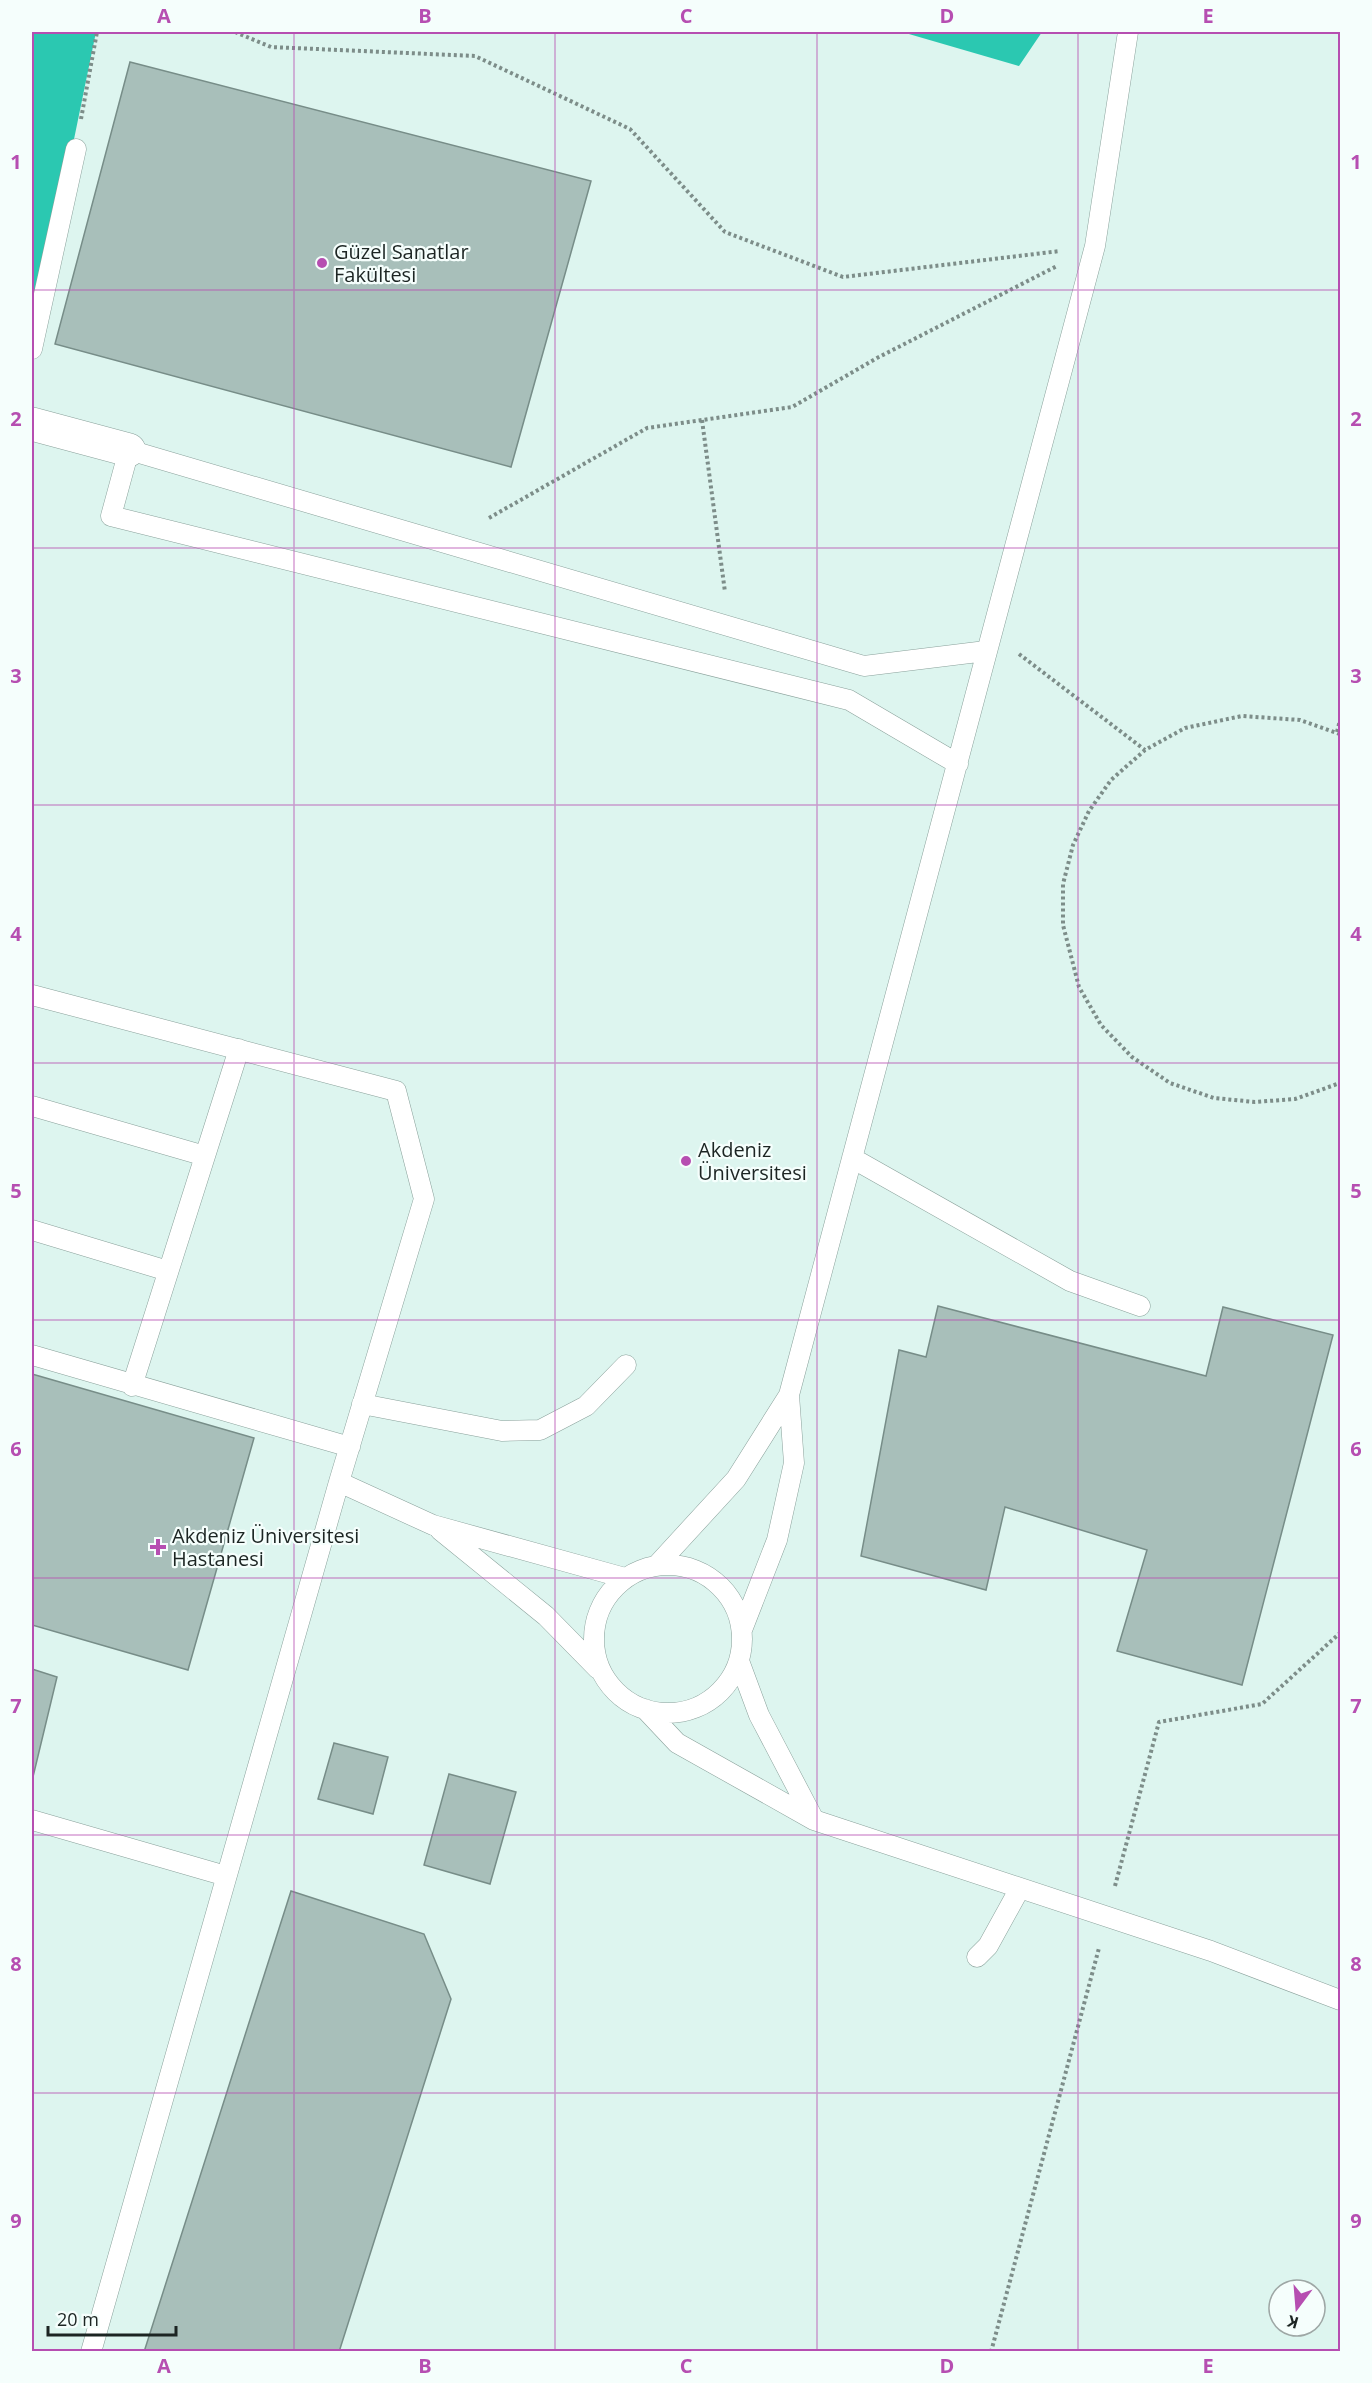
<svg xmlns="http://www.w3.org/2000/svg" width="1372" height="2383" viewBox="0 0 1372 2383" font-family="'Open Sans',sans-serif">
<rect width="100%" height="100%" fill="#ddf5ef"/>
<path fill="#2bc8b1" d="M32 32H96L32 344Z
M902 32H1042L1019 66Z"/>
<path fill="#a8bfba" stroke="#778d88" stroke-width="1.5" d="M130 62 591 181 511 467 55 344Z
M938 1306 1206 1376 1223 1307 1333 1335 1242 1685 1117 1651 1147 1550 1005 1507 986 1590 861 1556 899 1350 926 1357Z
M32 1374 254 1438 188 1670 32 1625Z
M32 1669 57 1677 32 1781Z
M334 1743 388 1757 373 1814 318 1799Z
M449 1774 516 1792 490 1884 424 1865Z
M291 1891 424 1934 451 1999 339 2352H144Z"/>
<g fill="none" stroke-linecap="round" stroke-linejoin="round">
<g stroke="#8aa19b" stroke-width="21">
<path id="lane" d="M32 349 76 149
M958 764 849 700 111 516 129 450 864 666 986 651
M32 995 396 1091 424 1199 339 1482 91 2352
M32 1106 205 1156
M852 1158 1070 1281 1140 1306
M32 1230 168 1271
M32 1355 350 1447
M132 1386 239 1049
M362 1404 502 1431 540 1430 586 1406 626 1365
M339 1482 433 1525 625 1578
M440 1530 546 1616 598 1669
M658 1564 736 1479 789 1395 1095 246 1128 32
M594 1639a74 74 0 1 1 148 0a74 74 0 1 1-148 0Z
M742 1630 777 1540 794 1463 789 1395
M739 1661 759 1715 814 1820
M645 1709 677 1743 814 1820 1211 1951 1340 2000
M32 1820 226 1876
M977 1957 988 1946 1020 1888"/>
</g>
<g stroke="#8aa19b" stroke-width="34">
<path id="street" d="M32 424 129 450"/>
</g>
<path stroke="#7d8d89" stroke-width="4" stroke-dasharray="3 3" stroke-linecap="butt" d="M235 32 271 47 475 56 630 129 725 232 843 277 1060 251
M81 119 97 32
M702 420 725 592
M489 518 647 428 792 407 877 358 1057 266
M1019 654 1145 750
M1337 732 1340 720
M1340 734 1300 720 1242 716 1185 728 1145 750 1111 780 1089 811 1073 845 1063 884V925L1079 987 1101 1025 1132 1057 1170 1083 1214 1098 1255 1102 1295 1099 1340 1083
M1115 1886 1159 1722 1262 1704 1340 1633
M991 2352 1099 1948"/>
<use href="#lane" stroke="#fff" stroke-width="20"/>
<use href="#street" stroke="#fff" stroke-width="33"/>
</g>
<path fill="none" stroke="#b64eb1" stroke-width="1.5" stroke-opacity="0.55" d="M294 32V2352M555 32V2352M817 32V2352M1078 32V2352M32 290H1340M32 548H1340M32 805H1340M32 1063H1340M32 1320H1340M32 1578H1340M32 1835H1340M32 2093H1340"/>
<g fill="#b64eb1" stroke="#f5fefc" stroke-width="2">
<circle cx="322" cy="263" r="6"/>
<circle cx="686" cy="1161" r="6"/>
<path d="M155 1538h6v6h6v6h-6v6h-6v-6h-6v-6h6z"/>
</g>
<g text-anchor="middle" stroke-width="4.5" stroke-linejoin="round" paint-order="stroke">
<g font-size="20" fill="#1c2523" stroke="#f5fefc" text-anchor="start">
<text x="334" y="259">Güzel Sanatlar<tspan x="334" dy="23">Fakültesi</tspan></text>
<text x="698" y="1157">Akdeniz<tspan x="698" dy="23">Üniversitesi</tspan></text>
<text x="172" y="1543">Akdeniz Üniversitesi<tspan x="172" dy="23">Hastanesi</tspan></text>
</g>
</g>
<rect width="1372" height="2383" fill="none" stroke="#f5fefc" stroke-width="66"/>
<g transform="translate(1297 2308) rotate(196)"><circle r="28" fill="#f5fefc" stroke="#9ea7a5" stroke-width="1.5"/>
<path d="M0-4.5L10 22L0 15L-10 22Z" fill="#b64eb1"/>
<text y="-9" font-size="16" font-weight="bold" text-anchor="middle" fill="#1c2523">K</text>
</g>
<path d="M48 2326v9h128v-9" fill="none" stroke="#1c2523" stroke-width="3"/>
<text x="57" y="2326" font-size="18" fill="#1c2523" stroke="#f5fefc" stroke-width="4.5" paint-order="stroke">20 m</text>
<rect x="33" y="33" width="1306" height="2317" fill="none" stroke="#b64eb1" stroke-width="2"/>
<g font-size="20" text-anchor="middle" font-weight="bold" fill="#b64eb1">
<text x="164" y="23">A</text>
<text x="425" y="23">B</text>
<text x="686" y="23">C</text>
<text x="947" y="23">D</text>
<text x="1208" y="23">E</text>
<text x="16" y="169">1</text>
<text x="1356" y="169">1</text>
<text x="16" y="426">2</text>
<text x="1356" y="426">2</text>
<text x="16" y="683">3</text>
<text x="1356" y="683">3</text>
<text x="16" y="941">4</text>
<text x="1356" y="941">4</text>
<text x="16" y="1198">5</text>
<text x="1356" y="1198">5</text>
<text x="16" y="1456">6</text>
<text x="1356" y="1456">6</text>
<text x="16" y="1713">7</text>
<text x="1356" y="1713">7</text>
<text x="16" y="1971">8</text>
<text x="1356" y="1971">8</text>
<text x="16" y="2228">9</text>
<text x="1356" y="2228">9</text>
<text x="164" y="2373">A</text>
<text x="425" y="2373">B</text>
<text x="686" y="2373">C</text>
<text x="947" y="2373">D</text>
<text x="1208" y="2373">E</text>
</g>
</svg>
